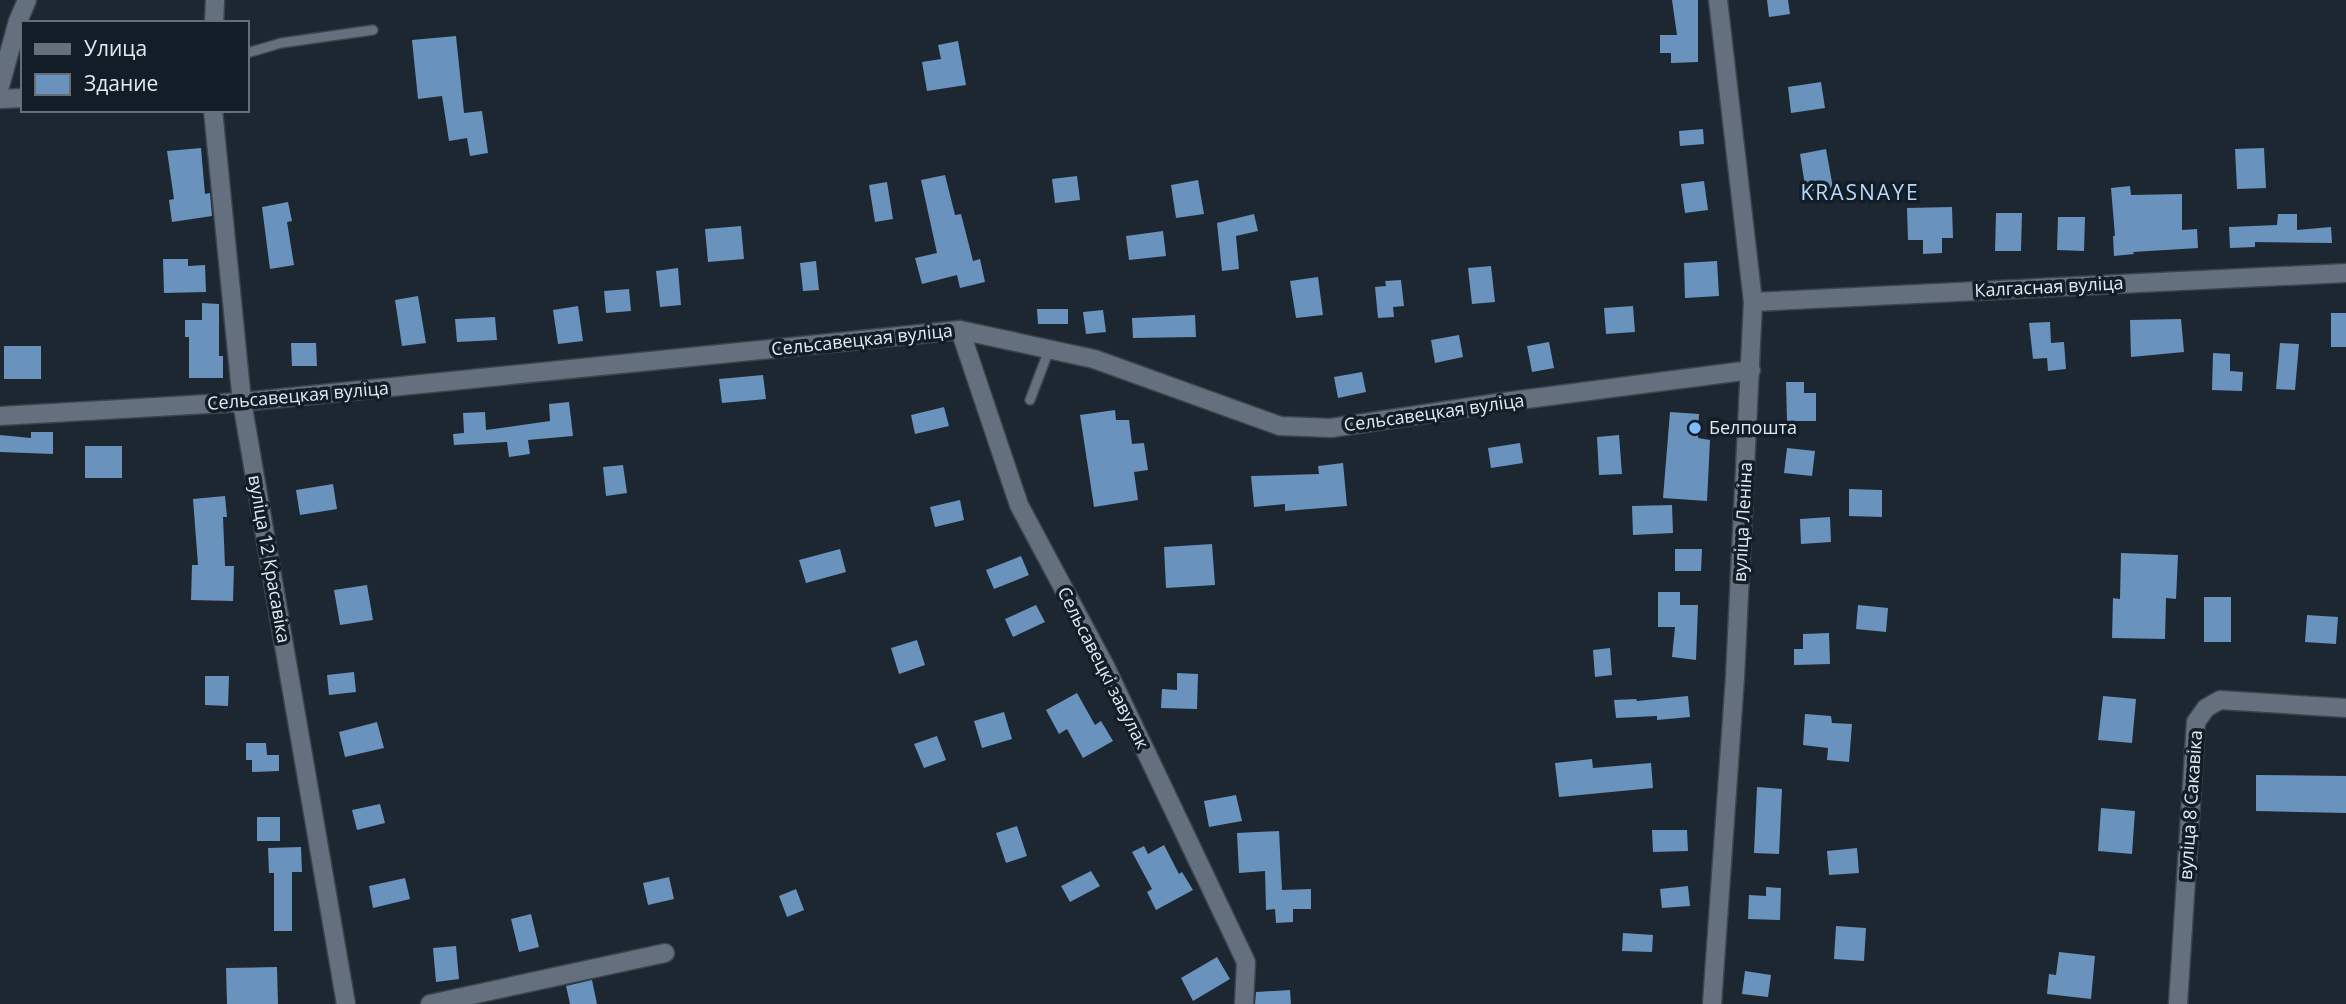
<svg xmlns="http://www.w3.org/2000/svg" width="2346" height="1004" viewBox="0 0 2346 1004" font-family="'Open Sans',sans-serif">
<rect width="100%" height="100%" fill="#1d2732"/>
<path fill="#6992bd" d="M1672 0H1698V62L1671 63V53H1660V35H1677Z
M1767 0H1788L1790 14 1769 17Z
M456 36 464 113 482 111 488 153 470 156 467 138 449 141 442 96 418 99 412 40Z
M958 41 966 85 927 91 922 62 941 59 938 45Z
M1821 82 1825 108 1791 113 1788 87Z
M1703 129 1704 144 1680 146 1679 131Z
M201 148 205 194 210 193 212 216 172 222 169 200 174 199 167 151Z
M2264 148 2266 188 2237 189 2235 149Z
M1826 149 1833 188 1806 192 1800 154Z
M945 175 955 215 961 214 973 261 980 259 985 282 960 288 957 275 922 284 915 258 937 253 921 180Z
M1077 176 1080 200 1055 203 1052 179Z
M1198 180 1204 214 1176 218 1171 185Z
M1704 181 1708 210 1685 213 1681 184Z
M887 182 893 219 875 222 869 185Z
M2130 186 2131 195 2182 194V230L2197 229 2198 248 2133 252 2134 254 2114 256 2113 236H2115L2111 188Z
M288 202 292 221 287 222 294 265 270 269 262 207Z
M1952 207 1953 238H1942V253L1923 254V240H1908L1907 208Z
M1996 213H2022L2021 251H1995Z
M1254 214 1258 231 1236 236 1239 269 1222 271 1217 223Z
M2278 214H2297V230L2331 227 2332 243 2255 242V247L2230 248 2229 227 2277 225Z
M2058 217H2085L2084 251 2057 250Z
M741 226 744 259 708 262 705 229Z
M1163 231 1166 256 1129 260 1126 236Z
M163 259H188V266L205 265 206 292 164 293Z
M816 261 819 290 803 291 800 263Z
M1717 261 1719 296 1685 298 1684 263Z
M1491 266 1495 302 1472 304 1468 268Z
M678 268 681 305 660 307 656 271Z
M1318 277 1323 315 1296 318 1290 281Z
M1401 280 1404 306 1393 307 1394 317 1378 318 1375 287 1386 286 1385 281Z
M629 289 631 311 606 313 604 291Z
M418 296 426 343 402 346 395 300Z
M202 303 219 304V356H223V378H189V337H185V320H202Z
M578 306 583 341 558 344 553 310Z
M1633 306 1635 332 1606 334 1604 308Z
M1037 309H1068V324H1038Z
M1103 310 1106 332 1086 334 1083 312Z
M2331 313H2346V347H2331Z
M1195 315 1196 337 1133 338 1132 318Z
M495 317 497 340 457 342 455 319Z
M2181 319 2184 352 2131 357 2130 320Z
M2050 322 2051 343 2064 342 2066 369 2048 371 2047 358 2033 359 2029 323Z
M1459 335 1463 357 1435 363 1431 340Z
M1549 342 1554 368 1532 372 1527 346Z
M291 343H316L317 366H292Z
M2280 343 2299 344 2295 390 2276 389Z
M4 346H41V379H4Z
M2213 353 2230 354V371L2243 372 2242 391 2212 390Z
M1362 372 1366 392 1338 398 1334 377Z
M763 375 766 399 722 403 719 379Z
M1786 382H1804V393H1816V421H1787Z
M569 402 573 436 528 440 530 454 509 457 507 442 454 445 453 434 464 433 463 413 485 412 486 430 550 421 549 404Z
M944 407 949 426 915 434 911 415Z
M1115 410 1116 420H1129L1132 444 1144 443 1148 470 1134 472 1138 500 1094 507 1080 415Z
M1670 412 1699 414 1698 438 1710 440 1707 501 1663 498Z
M31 432H53V454L0 452V435L31 438Z
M1619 435 1622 474 1599 475 1597 437Z
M1520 443 1523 463 1491 468 1488 448Z
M85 446H122V478H85Z
M1787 448 1815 451 1812 476 1784 473Z
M1343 463 1347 506 1285 511V504L1254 507 1251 476 1319 474 1318 466Z
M623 465 627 493 606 496 603 467Z
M333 484 337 509 300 515 296 490Z
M1849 489 1882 490V517L1849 516Z
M225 496 227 517H223L225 566H234L233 601 191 600 192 565H198L193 499Z
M960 500 964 520 935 527 930 507Z
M1672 505 1673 533 1633 535 1632 506Z
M1830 517 1831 542 1801 544 1800 519Z
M1212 544 1215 585 1166 588 1164 547Z
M840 549 846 572 806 583 799 560Z
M1675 549H1702L1701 571H1675Z
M2121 553 2178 555 2176 599 2166 598 2165 639 2112 638 2113 598 2120 599Z
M1021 556 1029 575 994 589 986 570Z
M367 585 373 620 340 625 334 590Z
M1658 592H1680V605H1698L1696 660 1672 657 1675 627H1658Z
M2204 597H2231V642H2204Z
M1036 605 1045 622 1013 637 1005 619Z
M1858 605 1888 608 1886 632 1856 629Z
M2307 615 2338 617 2336 644 2305 642Z
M1829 633 1830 664 1794 665V649H1803V634Z
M917 640 925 665 899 674 891 648Z
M1610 648 1612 675 1595 677 1593 650Z
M354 672 356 692 329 695 327 675Z
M1177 673 1198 674 1197 709 1161 708 1162 689 1177 690Z
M205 676H229L228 706 205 705Z
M1077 693 1095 725 1101 721 1113 741 1083 758 1067 729 1059 734 1046 710Z
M1688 696 1690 717 1657 720V716L1616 718 1614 700 1636 699 1637 701Z
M2103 696 2136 699 2132 743 2098 740Z
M1004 712 1012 739 982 748 974 721Z
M1805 714 1831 716 1832 723 1852 724 1849 762 1827 760 1828 748 1803 745Z
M377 722 384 748 345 757 339 732Z
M937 736 946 760 924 768 914 744Z
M246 743H266L267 755H279V771L252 772V760H246Z
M1592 759 1593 768 1651 763 1653 788 1559 797 1555 763Z
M2256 775 2346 776V813L2256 811Z
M1757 787 1782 789 1779 854 1754 853Z
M1236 795 1242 821 1209 827 1204 801Z
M380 804 385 823 357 830 352 810Z
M2101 808 2135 811 2132 854 2098 851Z
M257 817H280V841H257Z
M1017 826 1027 856 1006 863 996 833Z
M1652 830H1687L1688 851 1653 852Z
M1279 831 1282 890 1311 889V909H1293V922L1276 923 1275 909 1266 910 1265 871 1239 873 1237 833Z
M1164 845 1179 874 1182 872 1193 890 1156 910 1147 892 1152 889 1132 852 1144 846 1148 854Z
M301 847 302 872H292V931H274V873H269L268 848Z
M1857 848 1859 873 1829 875 1827 851Z
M1091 871 1100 886 1070 902 1061 886Z
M669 877 674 899 648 905 643 883Z
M405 878 410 899 373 908 369 886Z
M1688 886 1690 906 1662 908 1660 889Z
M1766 887 1781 888 1780 920 1748 919 1749 895 1766 896Z
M796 889 804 910 787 917 779 896Z
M531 914 539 947 519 952 511 919Z
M1836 926 1866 928 1864 961 1834 959Z
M1623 933 1653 935 1652 952 1622 951Z
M456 946 459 979 436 982 433 948Z
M2059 952 2095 956 2091 999 2047 994 2049 974 2056 975Z
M1217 957 1230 979 1193 1001 1181 978Z
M277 967 278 1004H227L226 968Z
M1745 971 1771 975 1768 997 1742 994Z
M592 980 597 1004H570L566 986Z
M1290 990 1291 1004H1255L1256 992Z"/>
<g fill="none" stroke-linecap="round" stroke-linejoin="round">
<g stroke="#3c444e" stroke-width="12">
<path id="service" d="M247 53 281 43 373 30
M1030 400 1049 350"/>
</g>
<g stroke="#3c444e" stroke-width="21">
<path id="minor" d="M214 23 215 0
M0 86 18 21 27 0
M0 99 23 98
M213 110 242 402 346 1004
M1753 302 2346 273
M960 330 1019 505 1106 668 1246 962 1244 1004
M0 416 242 402 960 330 1094 359 1280 426 1331 428 1504 402 1751 370
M430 1004 665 953
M1712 1004 1735 677 1753 302 1718 0
M2178 1004 2196 722 2206 708 2220 700 2346 708"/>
</g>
<use href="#service" stroke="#64707d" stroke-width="9"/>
<use href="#minor" stroke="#64707d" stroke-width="18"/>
</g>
<circle fill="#81bcfa" stroke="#131d28" stroke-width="2.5" cx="1695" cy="428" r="7"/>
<g text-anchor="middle" stroke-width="7" stroke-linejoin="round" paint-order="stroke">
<g font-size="18" fill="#e2e9f1" stroke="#131d28">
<text transform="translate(2049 287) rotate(-3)" y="6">Калгасная вуліца</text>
<text transform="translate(862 340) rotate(-6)" y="6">Сельсавецкая вуліца</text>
<text transform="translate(298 396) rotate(-5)" y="6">Сельсавецкая вуліца</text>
<text transform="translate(1434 413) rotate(-8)" y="6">Сельсавецкая вуліца</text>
<text transform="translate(1743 522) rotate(-87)" y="6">вуліца Леніна</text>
<text transform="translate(269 559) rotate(80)" y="6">вуліца 12 Красавіка</text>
<text transform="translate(1103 668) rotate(63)" y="6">Сельсавецкі завулак</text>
<text transform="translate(2191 805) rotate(-86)" y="6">вуліца 8 Сакавіка</text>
</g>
<g font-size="18" fill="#e2e9f1" stroke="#131d28" text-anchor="start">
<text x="1709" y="434">Белпошта</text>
</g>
<g font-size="21" letter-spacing="2" fill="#b8d8fb" stroke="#131d28">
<text x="1860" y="200">KRASNAYE</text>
</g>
</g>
<rect x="21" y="21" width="228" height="91" fill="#131d28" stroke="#666f78" stroke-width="2"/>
<rect x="35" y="44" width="35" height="10" fill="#64707d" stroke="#666f78" stroke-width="2"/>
<text x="84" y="56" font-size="21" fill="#e2e9f1">Улица</text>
<rect x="35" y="74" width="35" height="21" fill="#6992bd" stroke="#666f78" stroke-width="2"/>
<text x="84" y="91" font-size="21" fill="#e2e9f1">Здание</text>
</svg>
